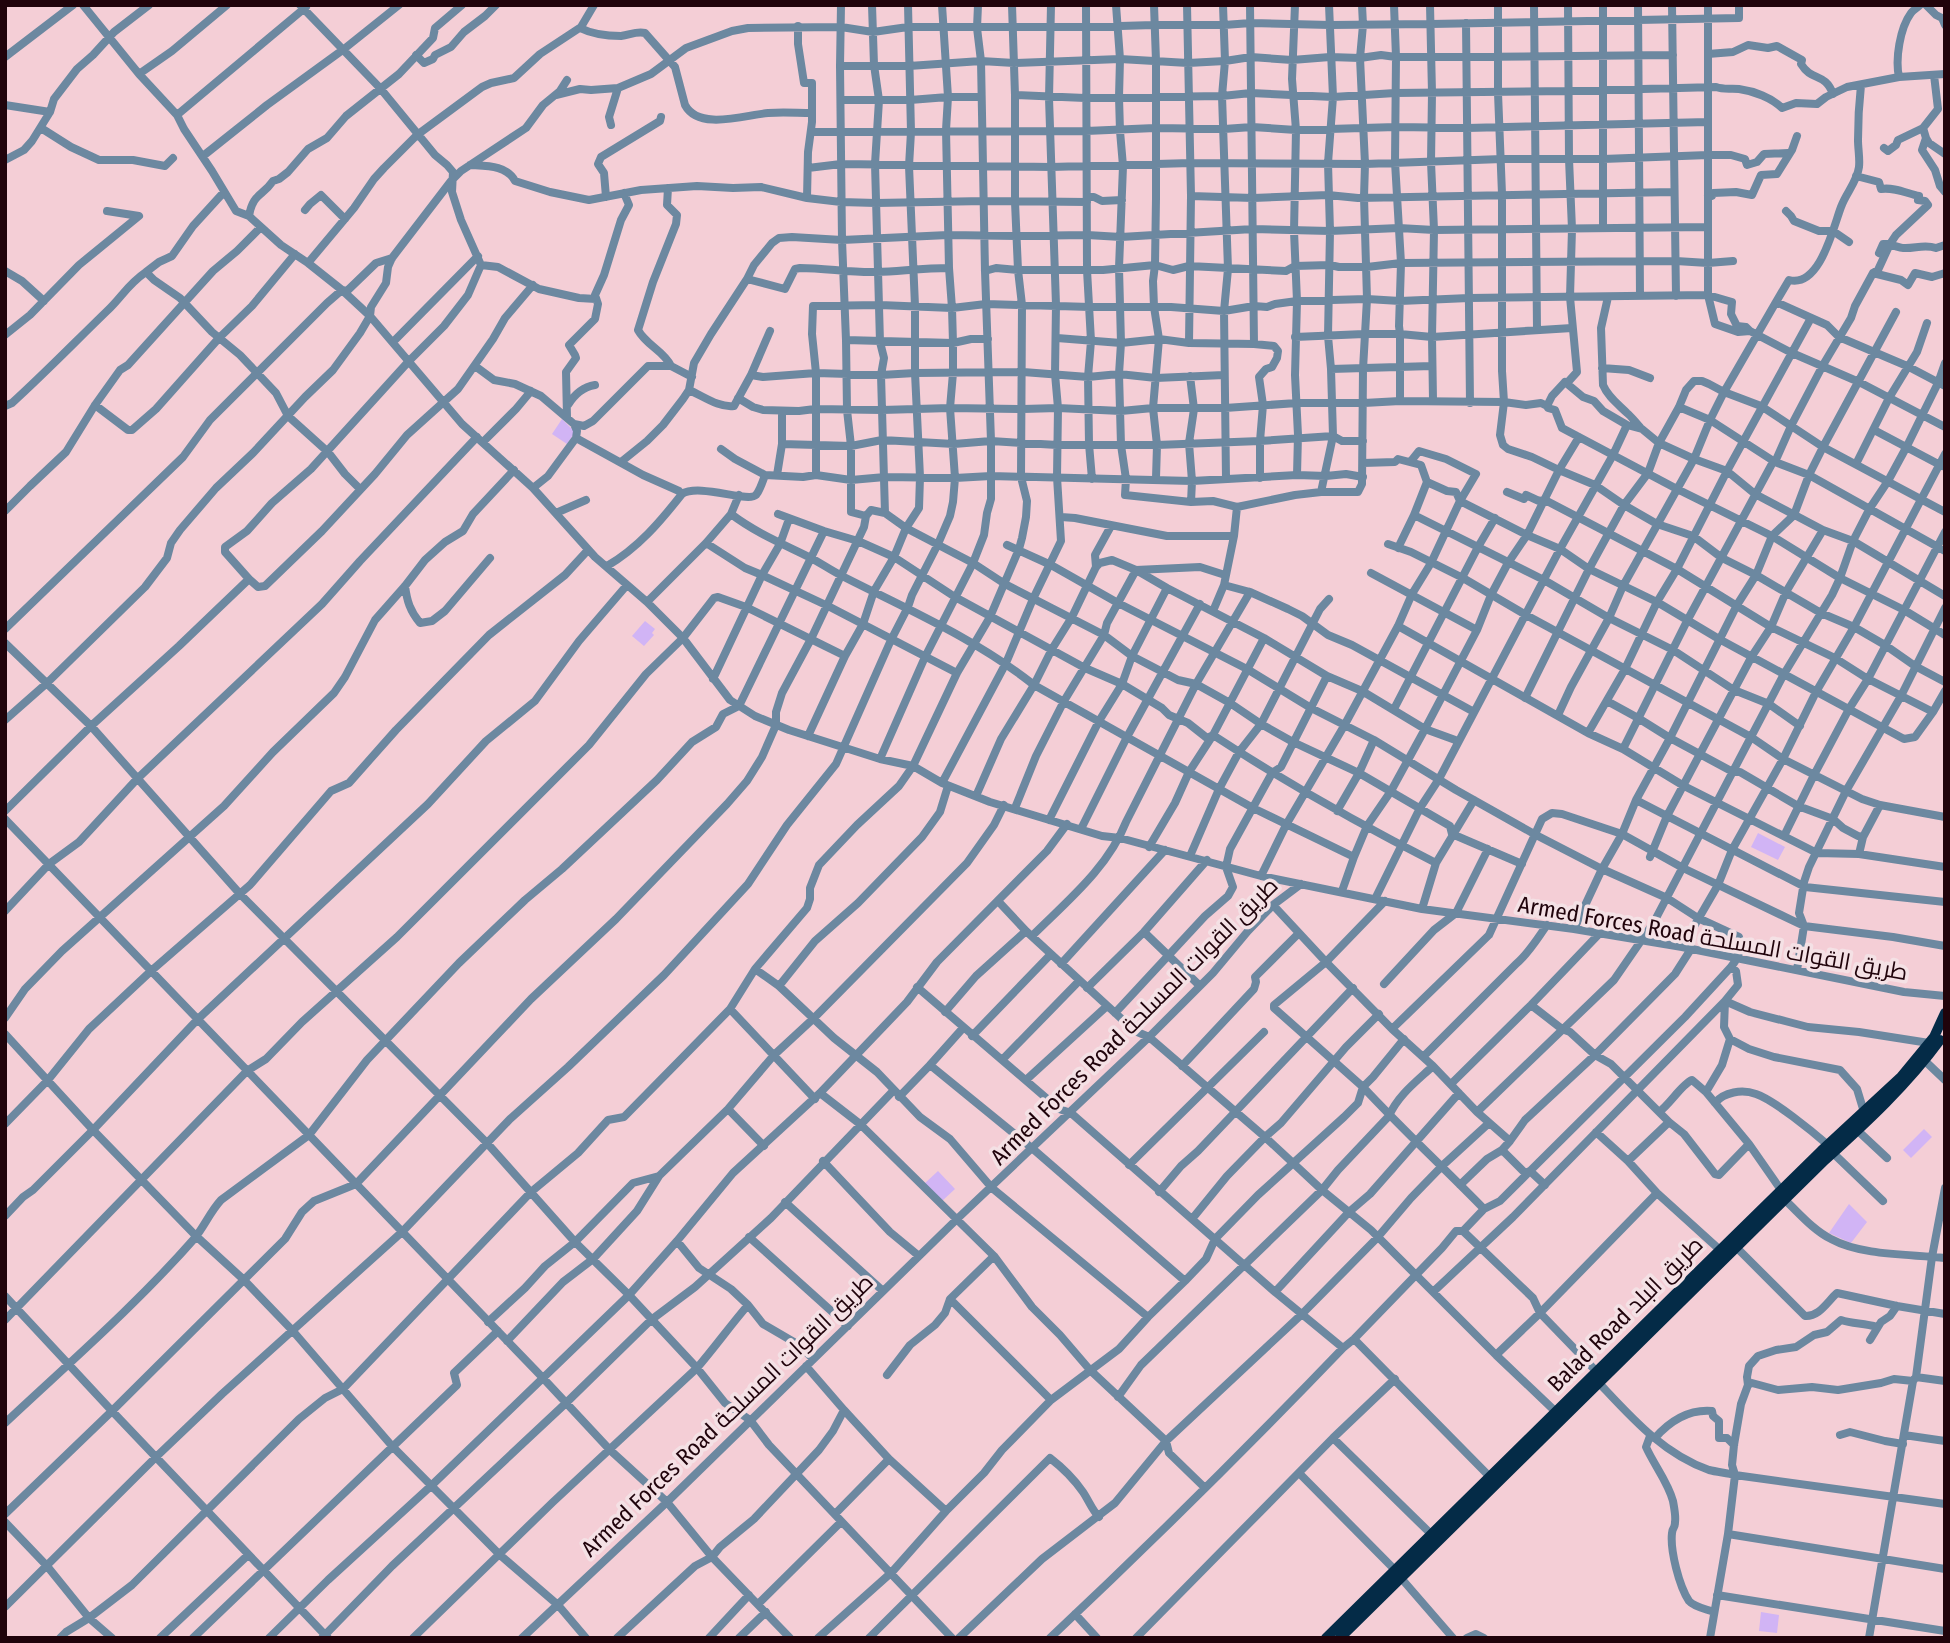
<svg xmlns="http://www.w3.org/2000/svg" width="1950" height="1643" viewBox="0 0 1950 1643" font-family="'Fira Sans Condensed',Cairo,sans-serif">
<rect width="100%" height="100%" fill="#f4ced6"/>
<path fill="#d1b4f5" d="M562 419 575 432 567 444 552 434Z
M645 621 655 629 652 633 654 635 644 646 632 636Z
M1758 833 1785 847 1778 860 1751 847Z
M1924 1129 1932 1137 1911 1158 1903 1150Z
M938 1171 955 1189 941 1202 924 1184Z
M1849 1204 1867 1222 1851 1243 1829 1233Z
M1761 1612 1779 1615 1777 1633 1759 1631Z"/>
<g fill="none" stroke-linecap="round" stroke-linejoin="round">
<path stroke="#6c88a0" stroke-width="8" d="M83 5 139 74 177 115 184 129 212 171 236 211 249 216 281 245 308 263 342 290 370 316 462 424 533 488 595 557 647 602 683 638 730 700 755 716 789 730 880 759 913 766 942 783 990 802 1102 836 1120 838 1261 876 1422 909 1574 929 1682 947 1904 992 1945 996
M300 5 380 88 435 155 447 165 453 172 452 192 461 220 481 265 498 267 539 289 579 298 596 299
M841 5 840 66 842 240 846 340 847 410 851 446V512L866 516 871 510 885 513 906 528 973 563 1005 584 1104 635 1132 656 1178 680 1196 684 1230 703 1261 724 1293 742 1359 773 1450 826 1452 834 1522 864
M872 5 874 65 879 100 875 164 880 342 884 358 881 375 885 513
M1086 5 1087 270 1091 341 1088 377 1089 444 1092 479
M1116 5 1120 59 1119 97 1120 131 1123 166 1119 268 1121 343 1119 374 1121 445 1126 479 1125 495 1191 502 1213 501 1237 507 1295 495 1321 492H1358L1362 484 1363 369 1367 299 1364 197 1365 164 1360 58 1363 25 1362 5
M1154 5 1156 61V198L1155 265 1153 281 1154 307 1159 339 1153 408 1157 445 1156 478
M1187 5 1191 196 1189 343
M1223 5 1225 61 1222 96 1228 269 1224 311 1226 479
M1250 5 1254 344
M1295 5 1292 79 1296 130 1294 231 1297 301 1295 375 1298 435 1297 475
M1394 5 1396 57 1395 162 1401 263 1399 326 1400 334V401
M1430 5 1432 93 1431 162 1434 230 1432 337 1433 400
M1498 5V93L1502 194V371L1504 402 1500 435 1503 445 1508 449 1532 457 1559 470 1595 485 1624 505 1657 524 1693 536 1722 558 1756 575 1821 613 1854 627 1885 645 1915 666 1945 682
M1534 5 1537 330
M1638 5 1640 296
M1672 5 1676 296
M1708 5V295L1715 324 1738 332 1750 331 1792 353 1859 382 1945 427
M1926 5 1936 15 1942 18 1945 25
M1466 23 1470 403
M798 26V44L804 83H812V122L808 152 807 198
M580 28C592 34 607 36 621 36 630 35 636 31 645 33L675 67 685 105C699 131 745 115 768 113 783 112 797 113 812 113
M1708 54 1733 52 1748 45 1768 48 1777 46 1802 60 1801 64C1812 82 1825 72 1833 94
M416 55 424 63 433 59 435 55 451 47 464 32 485 16 496 5
M5 57 73 5
M840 66H909L981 61 1014 63 1120 59 1188 63 1225 61 1251 57 1292 60 1330 57 1360 58 1381 55 1396 57H1466L1673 55
M139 74 172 51 227 5
M1899 77C1895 59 1900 28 1911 13 1913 10 1917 8 1920 5
M556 95 580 89 591 90 618 88
M1015 95 1085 98 1222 96 1251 93 1333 97 1395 93 1569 91 1716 87C1724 90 1731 88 1739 89 1754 91 1772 98 1782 108L1796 103 1817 104 1826 97 1847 87 1899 77 1945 74
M841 100H910L948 97H980
M5 105 50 112
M177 115 306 7
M611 125 609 117 618 88 651 74 686 48 732 31 748 28 841 27 873 32 908 27H1086L1154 25H1224L1251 23 1330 25 1431 24 1739 18V5
M41 128 71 147 99 160H133L165 166 173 158
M1923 128 1926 138 1922 150 1935 170 1940 186 1945 192
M811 132 1086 131 1155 128 1224 129 1252 127 1296 130 1396 127 1467 128 1708 122
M1926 138 1929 143 1945 154
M1884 148 1888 151 1896 145 1898 140 1923 128 1938 109 1934 75
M203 156 267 105 344 49 399 5
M5 160 24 150 32 141 50 112 54 99 77 69 93 55 114 32 149 5
M470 165C486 166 507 165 515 181L550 192 589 200 641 190 697 186 733 188 761 187 807 198 841 202 876 203 985 201 1087 202
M808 168 841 164 1051 167 1191 163 1365 164 1502 159H1603L1708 155H1731L1745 159 1747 165 1757 162 1764 154 1788 153
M1856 176 1879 182 1881 189C1894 187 1906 193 1919 196L1918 200 1925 201 1928 205 1896 235 1890 244H1883L1879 253
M668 188 667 205 677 215 676 224 653 282 638 330C646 345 664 351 671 366
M224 192 193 226 172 256 159 262 146 272 154 280 180 298 212 332 240 355 276 393 288 416 328 452 345 474 360 489
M1708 195 1712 196 1713 193 1736 192 1752 195 1761 175 1777 174 1792 150 1797 136
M1191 196 1253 198 1328 195 1358 198 1674 192
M606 197 604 173 598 164 601 157 660 121 661 117
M1087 197H1094L1102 201 1122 200
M305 210 310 204 321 195 345 219
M1786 211 1791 216 1794 221 1819 231H1833L1849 242
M249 216C253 193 262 197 273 181L279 179 288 172 308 149 327 138 346 116 399 74 433 38 435 28 462 5
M1603 228V5
M308 263 354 208 374 179 384 168 417 135 482 87 491 83 514 78 540 54 581 27 594 5
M5 271 22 281 44 301
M985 271 996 268 1018 270H1103L1155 265 1173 270 1189 266 1286 271 1295 266 1330 265 1339 267H1367L1401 263 1676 261 1708 263 1733 261
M1873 273 1901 280 1908 285 1915 273 1932 277 1945 273
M747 279 785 289 795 269 800 268C826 268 851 273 877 272 901 271 925 268 949 268
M1608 297 1601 328 1603 385C1608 397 1618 404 1627 413 1632 417 1635 422 1640 427
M1776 302 1789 280C1820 288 1833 228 1841 207 1846 193 1857 182 1859 167 1860 158 1858 149 1858 140 1858 122 1859 103 1861 85
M5 335 30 315 79 265 139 216 107 211
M1295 337 1364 334H1400L1432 337 1572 328
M1057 338 1121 343 1159 339 1189 343 1254 344 1274 346 1278 351 1277 358 1272 367 1266 369 1259 377 1263 405 1260 441V478
M846 340 953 343 971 339H988
M393 342 478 256
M475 366 494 380 515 384 541 396 574 424 584 426 593 421 648 366H671L692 377
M1602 368 1629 370 1650 378
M1331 369 1432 366
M751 375 770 331
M1190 376 1194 409 1189 443 1192 481 1191 502
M1565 382H1568L1577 372 1570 297 1572 229 1569 159 1568 5
M689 390C703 396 719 408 734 406L751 375 763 377 816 373 881 375 915 373 1023 372 1088 377 1119 374 1156 378 1224 375
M738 398 753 407 763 410 799 411 815 409 882 410 950 408 1023 409 1058 408 1121 411 1153 408H1225L1297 403H1364L1400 401 1504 402 1526 405 1541 403 1547 406 1552 396 1565 382 1583 397 1594 401 1603 411 1627 425 1642 429 1659 443 1694 459 1727 471 1755 494 1823 530 1853 541 1945 596
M95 405 128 430H132L156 409 219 338 252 306 295 254
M568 405C574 395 583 387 595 385
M5 406 12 403C45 373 75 342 107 311 122 297 127 285 146 272
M1547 406 1548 408 1555 410 1562 428 1677 489 1772 536 1840 578 1904 610 1945 635
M1679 407 1710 420 1775 462 1809 475 1945 551
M567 417 566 372 576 358 575 355 569 345 595 319 598 304 595 295 604 275 621 220 629 205 624 193
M1874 430 1942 466
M576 438 643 475 679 491 682 494C699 483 748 503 756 495 760 490 763 481 765 475L803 477 816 475 851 480 885 477 955 478 991 476 1192 481 1297 475 1326 476 1346 474 1363 477
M483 442 516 409 531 391
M782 444 851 446 882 440 954 444 991 441 1057 445H1157L1260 441 1333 436 1342 441H1363
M721 449 735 459 765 475
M621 462 647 441 663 425 683 399 689 390 694 363 711 334 747 279 754 265 772 243 779 238 792 237 842 240 948 235 1017 236 1087 235 1121 237 1253 229 1330 231 1399 228 1434 230 1708 227
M1363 463 1395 462 1398 459 1421 465 1427 482 1447 491 1456 492 1460 501 1527 535 1560 549 1589 569 1657 602 1719 639 1904 739 1915 737 1933 712 1945 691
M1856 464 1889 398 1917 352 1927 323
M777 475 782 444V411
M816 475V373L812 334 813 306 880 305 952 308 986 304 1090 307H1171L1224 311 1254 306 1267 307 1275 304 1297 301 1367 299 1400 301 1469 298 1708 295 1732 302 1731 314 1737 326 1746 327 1750 331
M533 488 548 476 576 438 577 431 574 424
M1321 492 1333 436 1331 369 1328 336 1330 231 1328 163 1333 97 1329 5
M1507 492 1524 499 1526 495 1539 501 1545 500 1677 569 1771 627 1835 658 1868 679 1933 712
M5 511 30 486 66 452 95 405 120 370 128 365 213 271 237 251 261 227
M556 513 586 500
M731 514C756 533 783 544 811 558 822 564 832 571 844 577 909 610 976 639 1034 685L1253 808 1354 857
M778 514 824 531 858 541 894 557 955 597 1085 668 1122 684 1162 708 1169 715 1188 723 1207 738 1213 735C1285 782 1359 824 1436 863
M1414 515 1427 482
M1061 517 1075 518 1167 536H1234
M706 543 745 568 762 575 828 606 957 673
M1388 544 1411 552 1463 578 1526 615 1751 737 1783 759 1862 799 1880 805 1945 817
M1007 545 1051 565 1118 603 1247 669 1311 708 1374 740 1456 790 1536 835 1602 869 1667 898 1698 918 1739 937C1743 949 1738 958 1731 967L1736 971 1738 985 1725 1001 1724 1027 1730 1039 1722 1065 1706 1092 1749 1144 1781 1190
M1398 548 1414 515 1544 580 1609 618 1673 650 1734 690 1769 704 1800 726
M607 566C638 548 660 522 682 494
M1096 567 1095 555 1111 526
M1371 573 1477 630
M249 579 258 587 265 586 322 531 375 474 407 435 458 389 493 339 505 318 533 285
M1224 585 1250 592 1288 609 1302 616 1328 635 1352 645 1474 712
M405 586C407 601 410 611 420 623L432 621 445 611 490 558
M647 602 706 543 731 514 739 495
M1213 611 1224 585 1234 536 1237 507
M1398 626 1588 733 1623 749 1684 786 1817 853 1859 854 1945 867
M5 629 183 457 210 420 327 303 342 290 347 291 376 263 392 258
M5 643 91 726 240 894 487 1143 575 1242 629 1295 697 1368 725 1403 750 1420 769 1445 952 1638
M713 679 762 575 780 544 789 519
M1525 698 1589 569 1624 505 1648 473 1659 443 1679 407 1686 390 1694 381H1702L1709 384 1724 392 1761 406 1823 447 1945 512
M1607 701 1638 718 1670 738 1733 772H1740L1798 806 1833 819 1843 828 1858 836 1863 837
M1394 709 1478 547 1495 518
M1558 715 1571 687 1609 618 1623 586 1694 459 1710 420 1724 392 1776 302 1827 325 1839 337 1907 366 1945 386
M5 720 47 683 145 587 167 558 171 543 180 530 216 488 253 453 305 397 333 370 360 333 370 316 371 307 386 283 388 267 392 258 451 181 461 171 526 128 543 105 560 91 567 80
M1588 733 1625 669 1657 602 1677 569 1727 471 1811 318
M808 736 845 656 863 624 874 591 894 557 906 528 919 508 920 477 915 373V306L909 166 911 132 908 5
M1623 749 1687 621 1773 462H1775L1791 426 1823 365 1851 318 1855 306 1873 273 1878 270 1890 244C1892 245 1900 248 1903 248 1914 249 1924 244 1936 248L1945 245
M880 759 925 657 973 563 984 535 987 513 991 499V441L985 271 981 61 977 28 978 5
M942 783 1006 663 1033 599 1061 541 1057 477 1058 408 1055 374 1056 305 1049 98 1051 5
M976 796 1001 739 1034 685 1052 649 1072 617 1096 567 1100 563 1112 560 1136 570 1167 588 1264 638 1327 676 1362 691 1425 729 1458 741
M1636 800 1805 887 1945 902
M1015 808 1036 756 1064 701 1104 635 1107 623 1136 570 1200 567 1225 575
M5 811 91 726 179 646 249 579 225 552V547L247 531 272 503 311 469 409 361 444 326 468 295 481 265
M1337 811 1359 773 1374 740
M5 819 542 1377 610 1450 667 1502 712 1557 790 1638
M1049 820 1099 721 1122 684 1132 656 1167 588
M1081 829 1127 737 1200 604
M1784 836 1814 775 1849 709 1868 679 1945 532
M1149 847 1175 803 1189 772 1213 735 1264 638
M1859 854 1863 837 1880 805
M1190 856 1219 789 1239 752 1261 724 1320 609 1329 599
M1650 857 1667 816 1752 656 1771 627 1786 592 1823 530
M1261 876 1286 825 1344 726 1398 626 1412 594 1431 563 1460 501 1476 474 1446 459 1419 451 1411 461
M1342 891 1354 857 1367 826 1391 791 1425 729 1477 630 1491 595 1508 563 1527 535 1559 470 1579 437
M1375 899 1420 808 1439 779 1560 549 1613 455 1627 425
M998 901 1026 931 1125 1022 1135 1031 1149 1037 1265 1137 1322 1190 1371 1230 1496 1355 1556 1412
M1273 905 1326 962 1392 1029 1433 1066 1477 1112 1510 1141 1525 1120 1595 1055 1675 974 1691 949
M1422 909 1436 863 1474 800
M5 911 49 864 79 842 137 779 322 604 360 561 477 437
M1574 929 1602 869 1622 834 1636 800 1670 738 1737 605 1756 575 1772 536 1794 515 1809 475 1823 447 1896 312
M1144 932 1200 986
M1032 936C1066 902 1108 868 1126 822L1196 684 1250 592
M1682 947 1718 885 1732 850 1783 759 1816 692 1854 627 1945 454
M1061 964 1165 850
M755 969 807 908 810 899V888L819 865 857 825 899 786 913 766 957 673 990 617 1019 549 1022 538 1026 517 1027 501 1021 477 1022 305 1018 270 1015 202V95L1012 5
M1797 970 1804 926 1799 913 1804 882 1809 867 1846 791 1901 696 1945 608
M1384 984 1434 930 1456 913 1488 849
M779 986 815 941 858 903 922 837 940 812 948 786
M917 987 1059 1109 1071 1113 1275 1292 1343 1348
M1087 988 1144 932 1207 860
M1531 1005 1562 1029 1570 1032 1595 1055 1611 1064 1669 1122 1684 1134 1715 1174 1719 1175 1749 1144
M730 1009 815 1099
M945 1012 976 976 1026 931
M1115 1013 1205 916 1228 896 1233 887 1226 867 1230 849 1272 773 1281 767 1327 676
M5 1018 25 989 62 951 224 806 273 752 334 693 345 677 375 620 405 586 425 560 445 542 463 531 473 514 514 470
M963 1028 930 1065 1033 1149 1185 1281
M1392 1029 1489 935 1542 819 1552 813 1562 814 1622 834 1683 868 1804 926 1893 937 1945 946
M5 1034 93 1130 196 1236 243 1279 292 1330 392 1446 500 1555 558 1605 586 1638
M972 1036 1051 954
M1404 1039 1373 1077 1363 1087C1402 1129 1444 1168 1484 1209L1463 1231
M1730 1039 1749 1049 1774 1057 1840 1070 1857 1089 1864 1112
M1423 1057 1516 964C1529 953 1537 939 1547 925
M1002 1060 1079 981
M1925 1061 1945 1080
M1182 1066 1254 989 1256 982 1255 977 1299 933
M1026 1080 1107 1006
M1451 1084 1531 1005 1599 934
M820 1093 860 1124 994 1256 1032 1307 1060 1335 1090 1370 1166 1441 1169 1453 1204 1487
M899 1097 930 1065
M1715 1103C1724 1092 1742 1089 1756 1094 1774 1100 1813 1132 1828 1145
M728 1109 764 1146
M1477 1112 1614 980 1654 922 1784 674 1832 595 1840 578 1853 541 1870 508 1888 481 1907 446 1938 383 1945 363
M1659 1112C1670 1104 1682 1084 1692 1080L1706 1092
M5 1124 48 1080 89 1029 151 971 250 885 325 798 331 791 349 783 396 730 489 635 565 575 588 550
M1857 1130 1887 1158
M1596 1132 1628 1161 1657 1193 1720 1250
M1510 1141 1502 1150 1525 1173 1530 1171 1545 1185
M1833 1153 1883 1201
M823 1161 890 1232 919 1256
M1628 1161 1669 1122
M1129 1165 1264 1032
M1460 1185 1487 1159 1502 1150
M1159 1192 1181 1166 1198 1151 1353 988
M1785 1200C1799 1213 1813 1230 1831 1239 1862 1256 1910 1254 1945 1258
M785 1202 883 1291
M1484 1209 1500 1201 1530 1171 1685 1017 1731 967
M5 1216 23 1197 33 1190 93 1130 198 1019 428 804 486 741 535 701 579 641 627 585
M1192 1219 1227 1176 1265 1137 1281 1123 1346 1047 1379 1014
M749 1237 848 1326
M677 1241 699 1268 731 1289 748 1305 763 1324 799 1345 813 1359
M1737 1248 1805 1316C1819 1317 1827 1302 1837 1293L1897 1306 1945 1314
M1275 1292 1349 1212 1370 1194 1459 1093
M1433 1292 1513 1217 1725 1001 1750 1012 1808 1027 1859 1032 1929 1043
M5 1296 112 1411 328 1638
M950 1299 1051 1400
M5 1320 247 1071 266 1059 302 1022 397 937 589 745 646 674 683 638 714 598 718 597 746 607 845 656
M488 1322 525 1288 545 1266 575 1242 633 1183 659 1176 728 1109 774 1055 814 1018 967 863 994 825 1004 805
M1354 1339 1490 1477
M1870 1340 1881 1322 1890 1316 1897 1306
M507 1341 563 1282 593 1259 637 1211 659 1176
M1496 1355 1540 1313 1657 1193
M806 1366 844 1410 889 1459 946 1511
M887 1375 910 1345 935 1325 945 1313 950 1299 994 1256
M1916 1377 1945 1381
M1599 1383C1631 1417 1663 1454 1709 1470 1717 1472 1727 1473 1735 1475L1945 1504
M1748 1385 1752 1383 1778 1390 1812 1387 1838 1390 1881 1383 1894 1379 1913 1381
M1118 1397 1141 1365 1322 1190 1338 1170 1389 1116C1398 1095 1417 1081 1433 1066
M5 1423C69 1363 136 1305 194 1239 204 1227 210 1212 221 1200L309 1135 367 1060 459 963 525 900 562 869 657 780 692 742 716 727 723 714 739 706 824 531
M1840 1435 1850 1432 1885 1441 1903 1444
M1904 1435 1945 1441
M1650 1436 1646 1447C1654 1465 1668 1482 1673 1501 1674 1507 1676 1516 1675 1522 1675 1529 1673 1526 1672 1533 1670 1550 1679 1586 1689 1601 1694 1607 1706 1609 1714 1612
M1333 1438 1431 1534
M1655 1438C1670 1421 1688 1409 1712 1411L1713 1416 1719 1421V1438H1727L1734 1445
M1299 1473 1395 1570
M5 1514 112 1411 285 1239 302 1212 314 1201 356 1184 531 999 616 919 727 804 747 781 762 757 776 725V712L782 693 811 639 864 527 866 516
M835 1514 889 1459
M5 1522 47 1566 89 1618 112 1638
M1728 1534 1945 1569
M1401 1578 1453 1638
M1717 1595 1945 1631
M758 1604 841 1522
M5 1607 156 1457 222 1394 402 1232 510 1119 568 1067 664 975 748 884 787 825 836 764 891 640 908 607 912 595 938 544 950 516 953 502 955 478 950 408 953 373V343L952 308 949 268 946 130 948 97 942 5
M1075 1614 1097 1638
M60 1638 66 1632 89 1618 132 1585 299 1419 325 1398 343 1389 531 1192 578 1153 608 1120 624 1117 682 1058 730 1009 755 969 779 986 834 1038 877 1072 920 1117 950 1139 992 1188 1148 1317
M160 1638 248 1555
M193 1638 457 1385 454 1373 498 1331
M269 1638 328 1580 432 1485 629 1295 677 1241 733 1173 820 1093 907 1002 937 962 1047 851 1067 824
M322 1638 392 1566 566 1403 651 1320 695 1287 771 1218 894 1090
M413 1638 553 1502 697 1368C715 1347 730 1326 748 1305
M522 1638 667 1502 956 1220 1149 1037 1213 973 1248 931 1273 905 1301 884
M617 1638 695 1566 712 1557 720 1547 754 1519 819 1450 833 1431 844 1410
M709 1638 749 1595
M739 1638 766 1612
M818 1638 892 1572 946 1511 984 1473 1002 1450 1051 1400 1119 1349 1148 1317 1185 1281 1206 1259 1215 1239 1258 1195 1344 1117 1358 1103 1363 1087 1274 1008V1005L1326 962 1385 901
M869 1638 1050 1458C1063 1468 1074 1479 1083 1492 1089 1501 1092 1510 1099 1517
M959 1638 1042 1559 1115 1503 1166 1441 1302 1314 1377 1238 1411 1198 1442 1166 1489 1123
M1050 1638C1151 1543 1248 1447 1343 1348L1354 1339 1442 1248 1456 1231H1463L1533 1298 1540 1313 1597 1372
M1136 1638 1333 1438 1395 1379
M1467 1638 1476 1634 1484 1638
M1710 1638 1728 1534 1735 1475 1732 1465 1734 1445 1741 1404 1748 1385 1747 1377 1749 1366 1758 1356 1776 1350 1796 1347 1814 1335 1827 1332 1841 1320C1853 1324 1864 1323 1877 1327
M1869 1638 1913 1381 1916 1377 1932 1257 1945 1188"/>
<path stroke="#042b47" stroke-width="10" d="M1326 1638 1720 1250 1821 1151 1901 1077 1934 1037 1945 1013
M1340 1638 1825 1160C1867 1122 1907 1085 1940 1040"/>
</g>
<g text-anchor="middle" stroke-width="7" stroke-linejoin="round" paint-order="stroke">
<g font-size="23" fill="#20030b" stroke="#f4e1e5">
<text transform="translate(1713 938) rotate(10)" y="8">Armed Forces Road طريق القوات المسلحة</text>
<text transform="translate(1134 1021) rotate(-45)" y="8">Armed Forces Road طريق القوات المسلحة</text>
<text transform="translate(1625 1314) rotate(-45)" y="8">Balad Road طريق البلد</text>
<text transform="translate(727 1415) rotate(-44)" y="8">Armed Forces Road طريق القوات المسلحة</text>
</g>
</g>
<rect width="1950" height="1643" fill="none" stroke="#20030b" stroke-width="14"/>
</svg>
